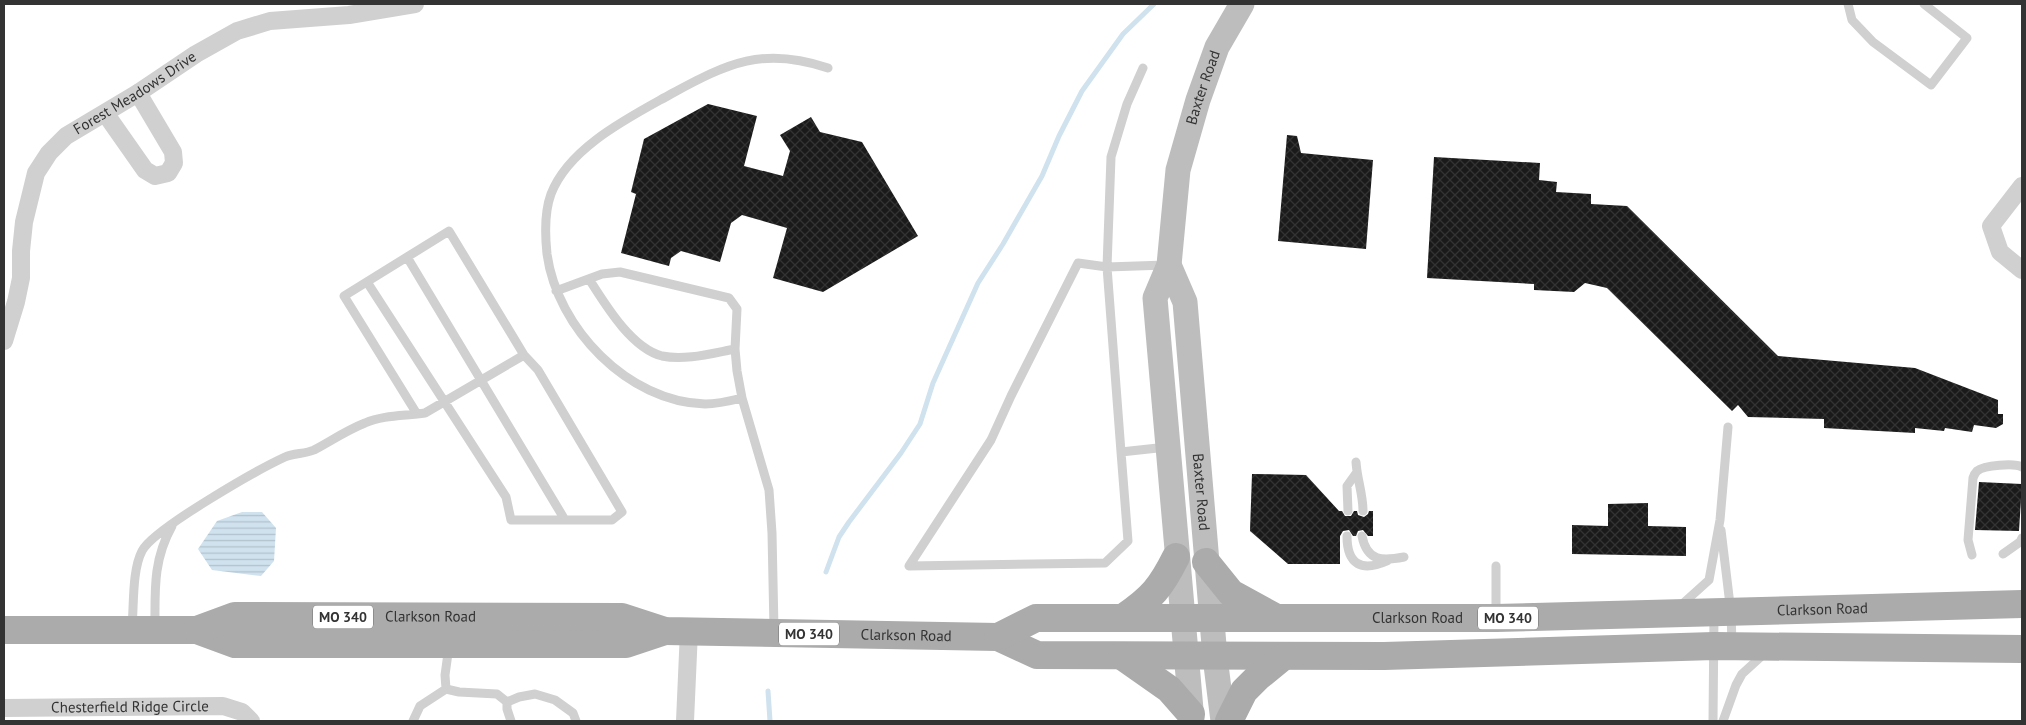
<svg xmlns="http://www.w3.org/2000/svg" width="2026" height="725" viewBox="0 0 2026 725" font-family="'PT Sans',sans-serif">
<defs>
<pattern id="water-rules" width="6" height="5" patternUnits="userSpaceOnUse" patternTransform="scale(1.25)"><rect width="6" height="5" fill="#cfe2ee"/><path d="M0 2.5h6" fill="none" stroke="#b2c2cd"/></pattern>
<pattern id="building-cross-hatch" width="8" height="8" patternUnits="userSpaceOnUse" patternTransform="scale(1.25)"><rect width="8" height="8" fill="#1a1a1a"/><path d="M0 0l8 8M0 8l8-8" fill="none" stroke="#333"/></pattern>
</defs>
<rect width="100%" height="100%" fill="#fff"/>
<path fill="url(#water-rules)" d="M242 512H262L276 528 274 561 261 576 212 570 198 549 217 521Z"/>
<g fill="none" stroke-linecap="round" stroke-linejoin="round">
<path stroke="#cfe2ee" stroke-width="5" d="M826 572 839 537 849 522 901 453 920 424 933 383 978 283 1003 244 1042 176 1059 136 1082 91 1123 34 1154 4
M768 691 770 721"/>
</g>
<path fill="url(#building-cross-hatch)" d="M708 104 757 116 744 166 783 176 790 151 780 135 811 117 820 132 862 142 918 236 823 292 773 278 787 228 742 215 731 223 720 262 681 251 671 258 669 266 621 253 636 194 631 192 644 139Z
M1287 135 1297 136 1301 153 1373 160 1366 249 1278 241Z
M1434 157 1540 163 1539 180 1557 182 1556 192 1591 194V204L1627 206 1778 356 1915 368 1998 400V414H2003V424L1996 428 1974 425 1972 432 1945 428 1944 431 1915 428V433L1824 428V419L1748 417 1738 405 1732 411 1607 288 1585 283 1574 292 1534 290V284L1427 278Z
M1252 474 1306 475 1339 511H1342L1345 516H1351L1354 511H1357L1358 515 1364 517 1368 514 1369 511H1373V536H1368L1363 530 1358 531 1356 536H1353L1349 530 1343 531 1340 536V564H1288L1250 531Z
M1979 482 2022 484 2019 531 1975 530Z
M1648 503V526L1686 527V556L1572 554V525L1608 526V504Z"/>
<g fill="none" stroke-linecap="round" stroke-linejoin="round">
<path stroke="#d0d0d0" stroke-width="9" d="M1848 4 1852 20 1873 42 1931 85 1967 38 1924 4
M1143 68 1127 104 1111 157 1107 267 1078 263 1011 396 991 440 909 566 1105 563 1128 541 1121 452 1167 447
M407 257 565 520
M589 279C605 304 631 348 662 356 685 361 713 353 735 349
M367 282 506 497 511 520H612L622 512 538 370 524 355
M556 291 602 274 620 272 729 298 737 309 735 349 737 371 742 398 769 490 772 533 774 629
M742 398C730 401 718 404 705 404 628 402 557 328 547 254 545 235 544 213 551 194 569 147 630 117 671 94 728 63 763 46 828 68
M1121 452 1107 267 1166 265
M1356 462C1357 479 1363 494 1363 511
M1348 511 1347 486 1357 472
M1721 530 1731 613 1732 644
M1347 536C1347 565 1362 572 1387 561
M1362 536C1367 562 1383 561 1404 557
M2003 554 2020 542 2022 538
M1972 555 1968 540 1973 478C1974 475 1975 473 1977 471 1984 465 2015 463 2022 467
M1679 607 1709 580 1720 520 1728 427
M1496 616V566
M132 626C134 605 132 570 142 551 153 529 259 469 285 457 294 453 305 454 314 450 331 441 347 430 365 423 383 415 405 416 425 413L524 355 449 231 344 296 417 414
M155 627C155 590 153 560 172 526
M446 689 459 692 497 694 507 702
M413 721 420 706 446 689 445 675 449 646
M511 721 507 709V702L519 697 535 694 555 700 573 713 576 721
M1713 721 1714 616
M1723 721 1736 685 1742 674 1765 653"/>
<g stroke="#d0d0d0" stroke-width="18">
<path d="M105 113 145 170 155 176 168 173 174 163 173 152 138 93"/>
<path d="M2022 186 1991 226 2000 252 2022 270"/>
<path id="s1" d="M4 341 16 302 21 278V251L24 222 36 173 49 153 66 136 138 93 196 54 237 31 270 21 349 15 415 4"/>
<path id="s2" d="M4 708 223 706 242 712 251 721"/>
<path d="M685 721 689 631"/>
</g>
<g stroke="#bdbdbd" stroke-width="25">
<path id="s3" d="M1169 265 1185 302 1215 657 1223 721"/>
<path id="s4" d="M1192 721 1155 298 1169 265 1178 170 1198 100 1217 47 1242 4"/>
</g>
<g stroke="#ababab" stroke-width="28">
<path d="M1206 562 1231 593 1273 616"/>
<path d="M1124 617C1152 598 1161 587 1176 557"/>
<path d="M4 630H197L235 644H626L665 631"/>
<path id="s5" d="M197 630 235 616 622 617 665 631 998 637 1037 655 1384 656 1714 646 2022 649"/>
<path id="s6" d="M998 637 1036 618H1496L2022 604"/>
<path d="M1122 656 1169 689 1191 714"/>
<path d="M1229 721 1244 691 1257 678 1284 656"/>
</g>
</g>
<g text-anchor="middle" stroke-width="5" stroke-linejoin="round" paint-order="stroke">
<g fill="#fff" stroke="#707070" stroke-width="1">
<rect x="313" y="605.5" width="60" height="23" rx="4"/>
<rect x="1478" y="606.5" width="60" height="23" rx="4"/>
<rect x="779" y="622.5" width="60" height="23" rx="4"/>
</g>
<g font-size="14" font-weight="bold" fill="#333">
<text x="343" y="622">MO 340</text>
<text x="1508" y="623">MO 340</text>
<text x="809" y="639">MO 340</text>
</g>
<g font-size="15" fill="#333" stroke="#fff">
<text dy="5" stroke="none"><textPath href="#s4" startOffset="642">Baxter Road</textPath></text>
<text dy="5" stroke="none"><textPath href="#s1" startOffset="301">Forest Meadows Drive</textPath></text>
<text dy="5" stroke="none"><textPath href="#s3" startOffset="231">Baxter Road</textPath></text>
<text dy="5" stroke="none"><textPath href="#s6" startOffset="829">Clarkson Road</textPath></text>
<text dy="5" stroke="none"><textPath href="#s5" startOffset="236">Clarkson Road</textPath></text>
<text dy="5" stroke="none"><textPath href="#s6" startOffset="424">Clarkson Road</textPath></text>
<text dy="5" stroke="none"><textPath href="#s5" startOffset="714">Clarkson Road</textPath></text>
<text dy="5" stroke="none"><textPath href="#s2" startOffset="126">Chesterfield Ridge Circle</textPath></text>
</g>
</g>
<rect width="2026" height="725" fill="none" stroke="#333333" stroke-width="10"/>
</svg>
